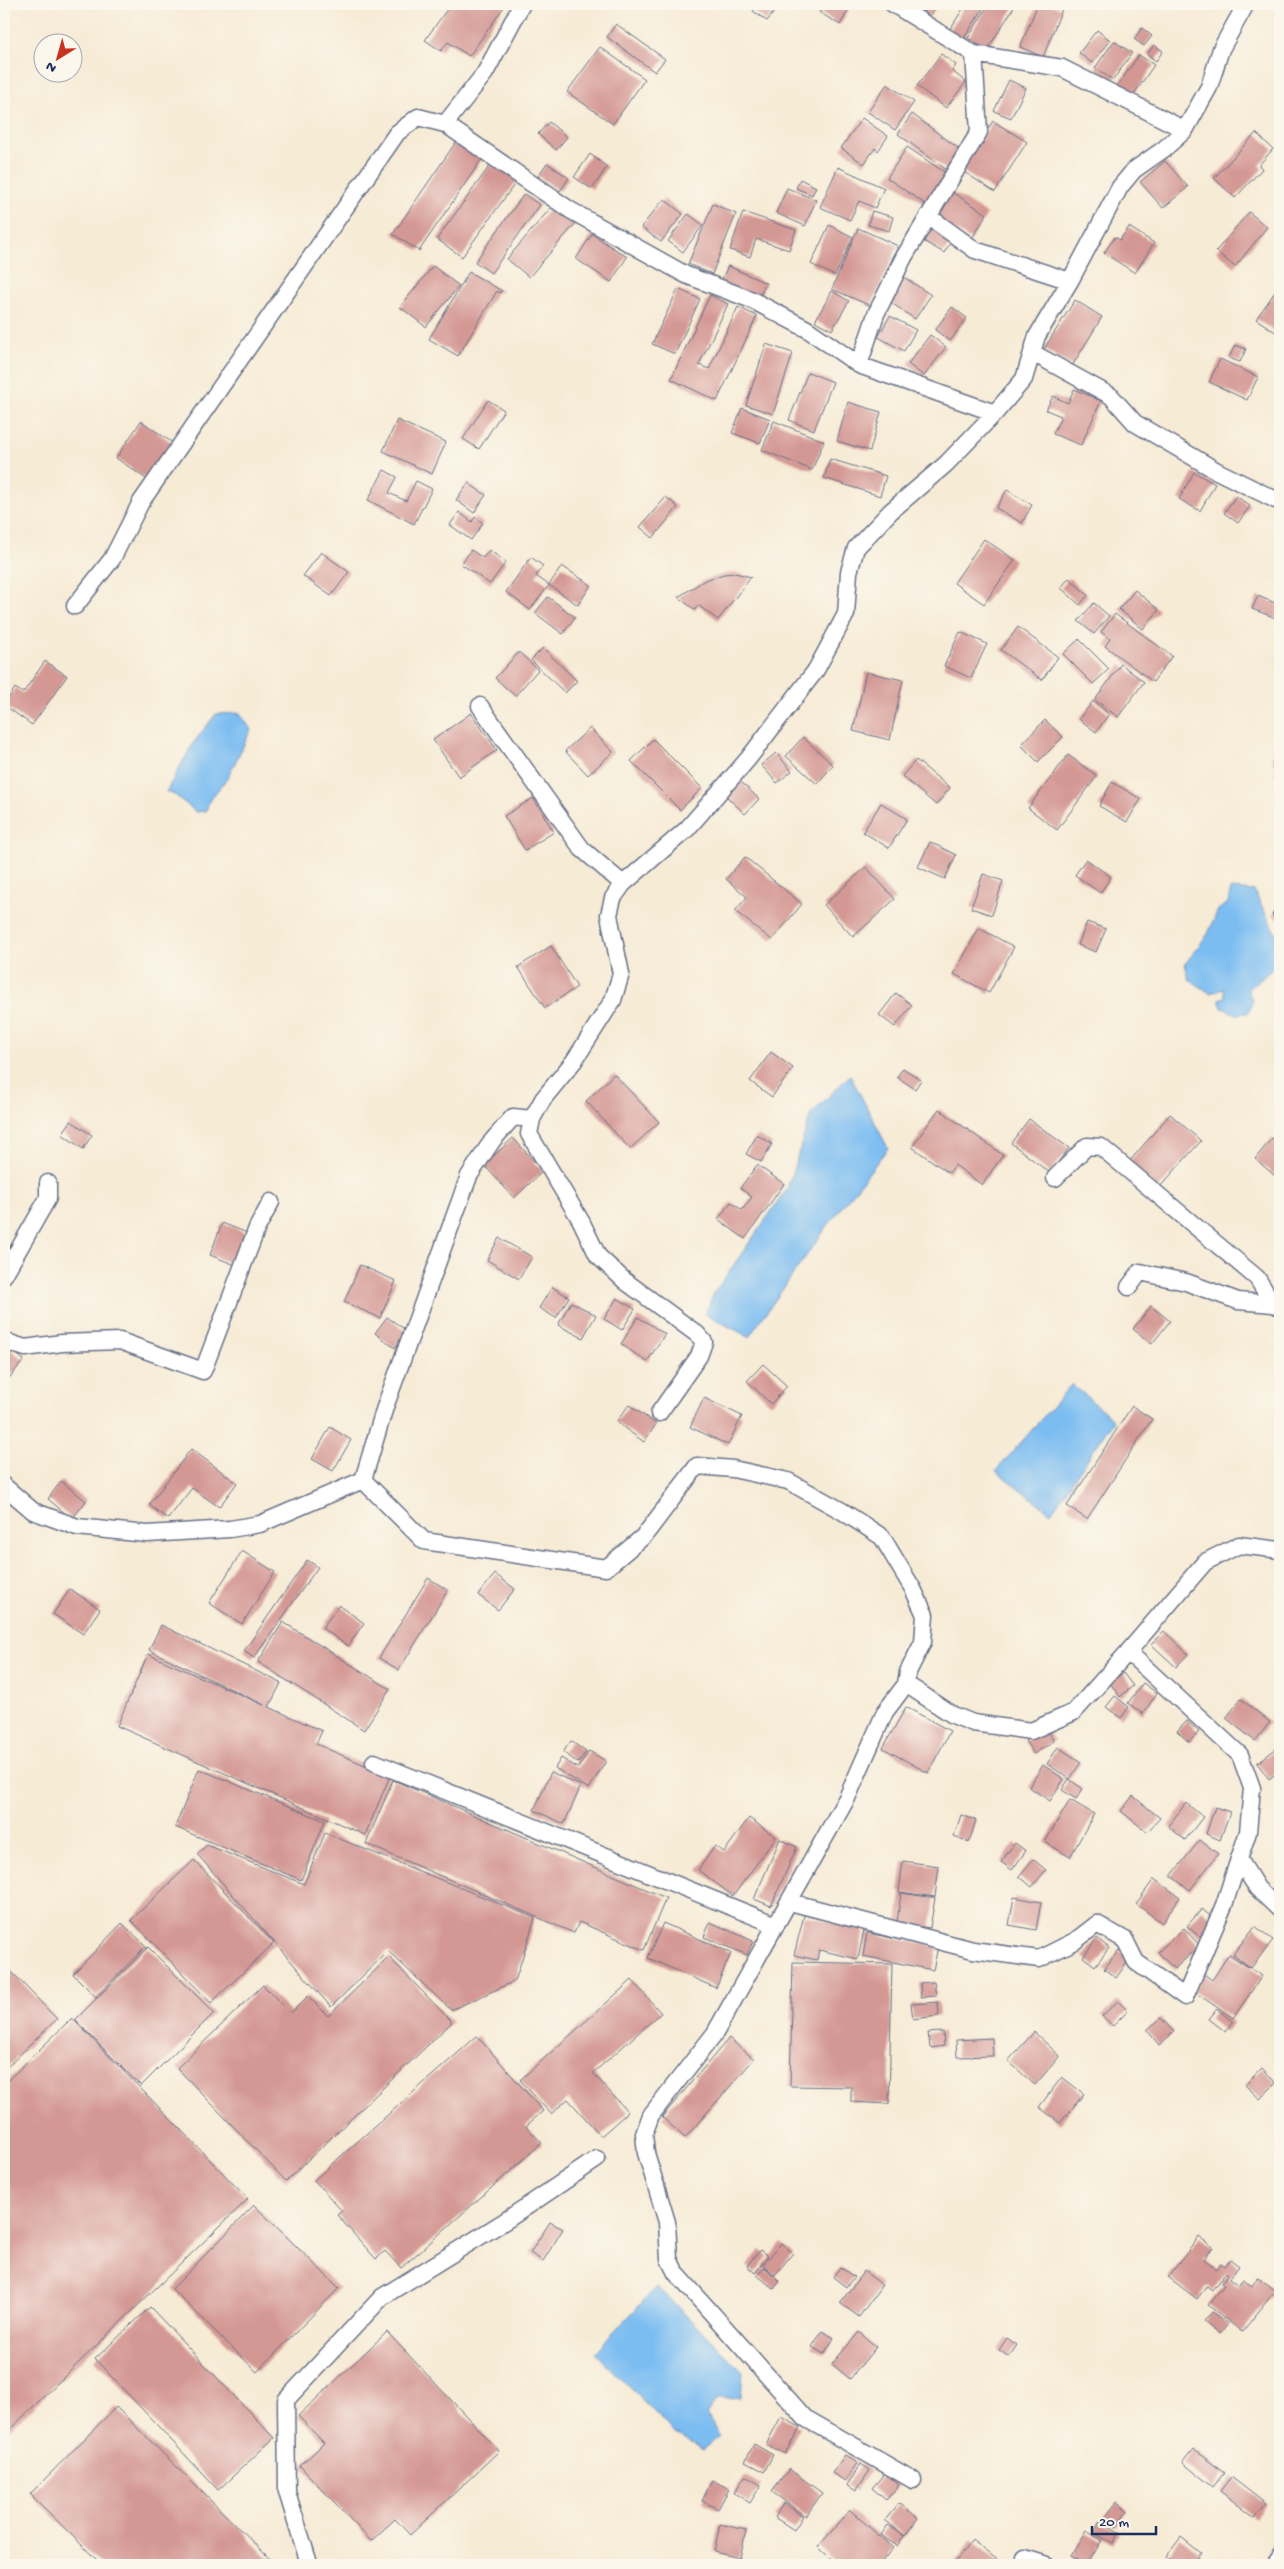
<svg xmlns="http://www.w3.org/2000/svg" width="1284" height="2569" viewBox="0 0 1284 2569" font-family="'Gochi Hand',sans-serif">
<rect width="100%" height="100%" fill="#fbf7ec"/>
<filter id="ink" filterUnits="userSpaceOnUse"><feTurbulence type="fractalNoise" baseFrequency=".02" numOctaves="2"/><feDisplacementMap in="SourceGraphic" scale="10" xChannelSelector="R" yChannelSelector="G"/><feConvolveMatrix kernelMatrix="1 2 1 2 8 2 1 2 1" color-interpolation-filters="sRGB"/></filter>
<filter id="wash" filterUnits="userSpaceOnUse"><feTurbulence type="fractalNoise" baseFrequency=".0096" numOctaves="4" result="noise"/><feDisplacementMap in="SourceGraphic" scale="20" xChannelSelector="R" yChannelSelector="G"/><feGaussianBlur stdDeviation="1.12" result="paint"/><feColorMatrix in="noise" values="0 0 0 0 0 0 0 0 0 0 0 0 0 0 0 0 0 1.4 0 .05"/><feComposite in="paint" operator="in"/></filter>
<g filter="url(#wash)">
<rect width="100%" height="100%" fill="#f6ebd5"/>
<path fill="#7cbdf1" stroke="#4c76a8" d="M240 713 251 730 228 777 209 801 206 811 196 812 175 795 166 792 194 742 216 714Z
M1231 889 1254 891 1277 936 1280 938V958L1270 971 1247 989 1253 1001 1248 1013 1237 1014 1222 1008 1219 999 1225 997 1224 989 1210 993 1189 979 1185 964 1208 934 1218 910 1228 903Z
M850 1075 888 1148 828 1225 749 1337 705 1314 714 1293 787 1189 811 1114Z
M1072 1384 1114 1420 1051 1513 996 1471Z
M657 2287 743 2372 741 2397 717 2399 706 2414 720 2436 703 2450 674 2432 595 2352Z"/>
<g id="blocks">
<path fill="#d49894" d="M451 4H506L469 56 448 42 441 51 425 40Z
M758 4H765L775 11 767 21 753 11Z
M824 4H852L840 25 819 12Z
M919 4H938L930 16 917 7Z
M966 4H975L983 9 963 40 949 31Z
M989 4H1016L987 50 968 38Z
M1038 4H1050L1062 9 1043 57 1020 47Z
M616 24 665 59 655 72 607 37Z
M1142 28 1152 36 1144 46 1134 39Z
M1097 30 1110 40 1092 63 1079 53Z
M1114 41 1132 53 1113 80 1095 68Z
M1154 45 1163 51 1156 61 1147 54Z
M600 47 645 79 613 124 567 92Z
M941 54 956 65 952 71 966 82 946 108 917 86Z
M1139 55 1154 65 1132 97 1117 86Z
M1009 80 1026 88 1011 118 994 111Z
M887 84 914 102 895 130 868 112Z
M912 114 962 151 948 171 898 134Z
M862 118 888 136 878 151 875 148 864 164 841 148Z
M993 121 1027 142 995 192 961 170Z
M549 122 567 137 556 150 538 134Z
M1256 133 1273 149 1259 165 1262 169 1235 198 1214 178Z
M458 139 484 156 419 251 393 234Z
M907 147 949 175 928 206 887 178Z
M590 154 607 167 592 189 574 177Z
M494 160 519 178 462 257 437 239Z
M1165 161 1188 187 1163 208 1140 182Z
M547 163 569 178 560 191 538 176Z
M838 167 884 188 875 208 859 201 850 220 820 207Z
M800 179 816 187 812 195 796 188Z
M787 188 816 200 805 226 776 213Z
M950 191 987 214 971 240 934 217Z
M524 194 540 205 491 273 475 262Z
M664 199 683 214 661 242 641 227Z
M554 204 576 223 529 277 507 259Z
M713 204 736 214 712 274 688 264Z
M872 211 893 217 889 231 868 225Z
M743 212 796 230 789 250 756 239 750 257 730 250Z
M1249 212 1267 227 1235 267 1216 251Z
M688 214 703 225 683 252 668 241Z
M829 225 853 237 835 276 811 264Z
M929 226 952 240 944 253 920 239Z
M1129 227 1154 243 1135 273 1104 253 1115 237 1120 240Z
M858 228 898 246 871 306 832 289Z
M592 234 627 257 611 282 576 259Z
M433 266 459 286 426 327 400 307Z
M728 266 766 283 758 300 720 283Z
M469 272 502 291 500 293 497 291 458 356 429 339Z
M902 276 931 295 915 319 887 300Z
M678 289 700 299 675 354 652 344Z
M832 291 849 301 832 330 815 321Z
M1275 292 1280 295V335L1256 319Z
M710 295 728 304 699 365 709 369 738 307 757 316 717 401 671 379Z
M1075 300 1102 317 1072 366 1044 349Z
M952 307 967 318 950 341 935 330Z
M890 316 916 330 904 351 878 337Z
M930 335 946 347 924 376 908 364Z
M766 344 793 353 773 414 746 405Z
M1235 345 1246 349 1240 362 1229 358Z
M1220 359 1258 377 1247 400 1209 382Z
M808 372 833 382 814 430 789 420Z
M1074 389 1101 401 1081 445 1053 434 1061 416 1046 410 1053 396 1068 403Z
M488 400 504 410 479 449 463 439Z
M848 402 881 412 870 451 837 441Z
M742 408 770 419 760 443 732 433Z
M397 420 446 442 432 474 383 451Z
M141 421 173 443 148 480 116 458Z
M774 421 824 441 812 470 762 450Z
M830 459 886 476 880 496 824 478Z
M384 470 397 477 389 493 406 501 416 481 432 489 414 524 368 500Z
M1194 472 1215 484 1200 511 1179 499Z
M468 483 486 495 474 513 456 500Z
M1007 490 1032 505 1022 523 996 508Z
M1236 496 1250 506 1238 523 1224 513Z
M666 497 678 507 653 538 640 527Z
M459 512 472 522 475 517 483 523 471 540 450 525Z
M984 539 1015 560 984 604 954 583Z
M471 550 483 558 489 550 506 562 490 584 461 564Z
M321 552 349 572 331 596 303 576Z
M531 557 543 566 536 576 549 585 530 610 506 592Z
M562 566 591 585 578 605 549 585Z
M735 573 751 577 718 620 698 605 695 610 678 597 705 580 724 574Z
M1069 578 1088 595 1080 605 1061 588Z
M1135 590 1159 610 1143 629 1119 609Z
M1258 596 1280 605 1276 618 1252 609Z
M548 597 575 617 563 634 535 613Z
M1094 603 1109 616 1094 634 1078 621Z
M1115 614 1172 656 1153 682 1105 646 1110 639 1101 632Z
M1018 627 1058 657 1042 680 1001 650Z
M960 632 987 644 971 678 944 666Z
M1079 639 1109 669 1093 684 1063 654Z
M543 648 577 681 565 693 531 660Z
M519 652 538 670 515 696 495 678Z
M45 661 67 676 32 725 4 705 15 688 23 693Z
M1121 664 1144 682 1118 717 1095 700Z
M866 672 903 680 890 740 853 731Z
M1093 701 1109 714 1096 732 1079 719Z
M471 713 497 750 459 777 433 740Z
M1045 720 1063 737 1038 762 1021 745Z
M590 728 613 752 588 775 565 751Z
M803 737 833 765 817 784 786 756Z
M653 739 702 788 680 810 631 761Z
M1280 746V778L1274 775 1278 766 1272 763Z
M776 753 792 771 777 783 761 765Z
M1068 755 1097 776 1057 830 1028 808Z
M916 760 950 788 936 805 902 776Z
M738 779 759 799 745 814 724 794Z
M1112 782 1141 799 1127 822 1099 806Z
M533 798 554 832 525 850 504 816Z
M881 803 907 819 889 848 863 832Z
M930 842 956 855 945 879 918 867Z
M745 857 802 904 772 940 735 911 747 897 726 879Z
M1086 859 1111 877 1100 893 1075 875Z
M866 867 895 899 853 937 824 905Z
M983 874 1003 881 992 915 971 908Z
M1280 903V920L1272 915Z
M1087 922 1106 929 1096 952 1078 945Z
M979 928 1014 947 989 993 954 974Z
M551 946 577 987 545 1008 518 967Z
M896 993 912 1005 895 1027 879 1015Z
M771 1052 793 1068 772 1097 750 1081Z
M903 1068 921 1080 915 1089 897 1077Z
M614 1074 659 1122 630 1149 586 1101Z
M939 1109 1003 1155 982 1185 955 1165 949 1173 912 1147Z
M1170 1114 1201 1141 1158 1189 1128 1163Z
M1029 1119 1069 1148 1050 1173 1011 1143Z
M71 1121 92 1135 83 1149 62 1134Z
M757 1135 772 1144 761 1162 746 1154Z
M513 1138 543 1171 514 1198 484 1165Z
M1272 1138 1280 1145V1180L1255 1159Z
M757 1165 784 1184 745 1239 718 1219 731 1202 742 1210 752 1197 740 1188Z
M222 1223 250 1234 238 1266 210 1255Z
M499 1238 532 1257 519 1279 487 1260Z
M360 1265 396 1281 380 1318 344 1302Z
M552 1287 569 1297 556 1318 539 1308Z
M617 1298 635 1309 622 1330 604 1319Z
M571 1302 596 1315 583 1338 558 1325Z
M1151 1306 1170 1321 1152 1344 1133 1329Z
M387 1317 407 1331 395 1348 375 1333Z
M638 1317 665 1334 647 1362 621 1344Z
M5 1345 24 1360 6 1382 4 1380Z
M763 1364 787 1386 771 1404 747 1381Z
M704 1398 742 1416 728 1445 690 1427Z
M629 1405 656 1424 644 1442 616 1422Z
M1132 1406 1152 1419 1087 1519 1067 1506Z
M330 1427 351 1440 333 1471 312 1459Z
M191 1449 237 1483 219 1507 192 1488 168 1519 149 1505Z
M61 1481 86 1501 72 1519 48 1499Z
M242 1551 275 1572 242 1624 209 1603Z
M307 1560 318 1567 254 1658 244 1651Z
M495 1574 515 1589 498 1610 478 1595Z
M428 1578 448 1590 399 1670 379 1658Z
M70 1589 100 1609 83 1634 53 1614Z
M339 1605 364 1623 348 1646 322 1628Z
M283 1622 390 1689 364 1730 258 1662Z
M161 1625 281 1683 269 1707 322 1731 316 1744 390 1776 365 1835 117 1726 148 1654 264 1705 149 1650Z
M1164 1631 1188 1654 1176 1667 1151 1644Z
M1123 1673 1133 1686 1120 1697 1110 1683Z
M1143 1683 1157 1693 1143 1714 1128 1703Z
M1115 1696 1129 1707 1121 1718 1106 1707Z
M1241 1699 1270 1722 1255 1741 1226 1718Z
M906 1707 950 1731 928 1773 883 1748Z
M1187 1721 1199 1732 1189 1742 1177 1731Z
M1046 1728 1054 1741 1034 1754 1025 1741Z
M571 1741 586 1752 578 1763 563 1752Z
M1058 1747 1081 1762 1070 1779 1047 1764Z
M1277 1748 1280 1753V1771L1269 1779 1257 1763Z
M589 1751 606 1761 589 1789 555 1768 561 1758 578 1768Z
M1043 1765 1064 1779 1050 1801 1029 1787Z
M199 1769 325 1821 301 1880 175 1827Z
M551 1772 581 1786 564 1824 534 1810Z
M1069 1779 1083 1789 1076 1799 1062 1790Z
M393 1780 666 1898 644 1950 579 1922 574 1933 366 1844Z
M1133 1796 1160 1818 1147 1832 1121 1811Z
M1070 1800 1094 1814 1070 1857 1045 1842Z
M1186 1803 1203 1817 1185 1840 1168 1826Z
M1215 1807 1230 1812 1220 1840 1206 1834Z
M961 1815 976 1820 969 1842 954 1836Z
M749 1818 776 1837 733 1896 698 1870 715 1846 724 1852Z
M325 1833 535 1918 515 1981 451 2010 388 1951 331 2007 197 1854 207 1845 304 1884Z
M780 1839 797 1847 771 1906 754 1899Z
M1200 1840 1218 1854 1190 1890 1171 1876Z
M1015 1843 1026 1851 1012 1870 1001 1862Z
M1033 1859 1046 1870 1032 1887 1019 1876Z
M194 1860 274 1943 211 2003 131 1920Z
M903 1861 939 1866 935 1897 899 1892Z
M1154 1879 1180 1897 1162 1923 1136 1904Z
M901 1893 935 1898 930 1928 897 1923Z
M1014 1897 1041 1902 1036 1930 1009 1925Z
M1202 1909 1215 1920 1200 1937 1187 1926Z
M804 1915 864 1930 858 1959 819 1950 817 1960 794 1955Z
M710 1922 753 1941 747 1955 704 1937Z
M122 1923 146 1946 96 1997 73 1974Z
M663 1923 731 1953 716 1988 648 1958Z
M1255 1926 1273 1940 1251 1968 1233 1954Z
M1184 1928 1200 1946 1174 1969 1158 1952Z
M867 1933 938 1947 933 1970 863 1956Z
M1097 1938 1109 1948 1095 1966 1083 1957Z
M148 1947 214 2013 141 2086 75 2020Z
M1119 1950 1130 1959 1116 1978 1104 1969Z
M1229 1954 1262 1976 1233 2018 1193 1991 1204 1974 1212 1980Z
M389 1957 452 2022 286 2181 177 2068 263 1985 291 2013 308 1996 328 2016Z
M793 1962 892 1964 889 2104 851 2102V2087L790 2086Z
M6 1966 57 2019 6 2068 4 2065V1968Z
M632 1980 661 2013 593 2073 628 2112 601 2136 568 2099 551 2114 520 2080Z
M934 1982 936 1996 921 1997 920 1983Z
M1118 2001 1128 2011 1113 2026 1102 2016Z
M938 2002 939 2016 913 2019 911 2004Z
M1217 2009 1233 2022 1226 2032 1209 2019Z
M72 2018 248 2199 4 2435V2084Z
M1161 2018 1174 2032 1159 2045 1147 2030Z
M943 2032 944 2046 930 2048 928 2033Z
M1034 2032 1060 2056 1035 2085 1008 2061Z
M477 2036 543 2111 526 2126 542 2143 401 2268 385 2251 376 2259 337 2215 342 2211 314 2180Z
M729 2038 754 2059 685 2138 662 2117Z
M992 2038 993 2056 957 2057 956 2040Z
M1262 2068 1276 2083 1260 2099 1245 2085Z
M1062 2077 1084 2094 1060 2123 1039 2107Z
M254 2205 339 2288 257 2372 172 2289Z
M550 2222 563 2229 543 2261 530 2253Z
M1199 2237 1213 2247 1204 2259 1217 2269 1221 2263 1225 2266 1230 2259 1239 2266 1229 2279 1238 2286 1243 2280 1252 2286 1258 2277 1275 2291 1242 2332 1208 2305 1224 2285 1221 2283 1228 2274 1226 2272 1212 2290 1207 2286 1197 2299 1168 2277Z
M781 2243 793 2253 775 2275 763 2265Z
M760 2250 768 2256 755 2273 747 2266Z
M764 2267 780 2281 774 2289 757 2275Z
M840 2267 854 2277 846 2287 833 2277Z
M864 2271 882 2285 859 2317 840 2303Z
M150 2307 274 2438 218 2490 95 2359Z
M1212 2312 1228 2324 1220 2334 1204 2321Z
M822 2331 834 2338 824 2354 812 2347Z
M387 2332 499 2451 410 2535 395 2519 371 2541 300 2466 324 2443 298 2416Z
M859 2332 876 2347 850 2379 832 2364Z
M1007 2338 1017 2345 1009 2357 999 2350Z
M116 2407 276 2565H102L30 2494Z
M781 2417 800 2427 785 2454 766 2444Z
M754 2444 773 2455 764 2472 745 2462Z
M1194 2449 1225 2472 1213 2487 1183 2463Z
M845 2455 857 2463 845 2481 832 2473Z
M861 2464 870 2470 856 2491 847 2485Z
M789 2469 822 2493 806 2516 772 2492Z
M885 2473 899 2485 886 2500 872 2488Z
M745 2476 761 2485 750 2503 734 2493Z
M1231 2477 1266 2504 1255 2518 1220 2491Z
M712 2480 729 2489 718 2509 702 2501Z
M1117 2502 1128 2511 1116 2527 1104 2519Z
M784 2503 803 2516 794 2530 774 2517Z
M899 2503 918 2518 905 2536 885 2520Z
M850 2510 893 2548 879 2565H838L818 2547Z
M1100 2521 1119 2532 1113 2543 1094 2533Z
M720 2524 746 2530 740 2558 714 2552Z
M888 2525 904 2536 897 2546 881 2535Z
M1086 2531 1102 2540 1087 2565 1071 2556Z
M1181 2537 1201 2553 1192 2565H1177L1166 2557Z
M972 2540 1004 2565H953Z"/>
</g>
</g>
<g filter="url(#ink)">
<use href="#blocks" fill-opacity="0" stroke="#687188" stroke-width="1"/>
<g fill="none" stroke-linecap="round" stroke-linejoin="round">
<g stroke="#687188" stroke-width="19">
<path id="minor" d="M893 4 974 54 1062 68 1185 130
M445 124 485 73 522 4
M928 216 975 250 1070 281
M1033 353 1111 396 1135 423 1217 471 1280 502
M859 365 876 314 904 257 979 132 974 54
M75 606 112 559 141 502 397 133 418 117 445 124 570 210 686 275 752 300 807 329 859 365 995 413
M480 706 582 849 623 884
M532 1119 529 1134 581 1221 598 1256 625 1281 697 1334 704 1342 699 1356 659 1413
M1055 1178 1087 1146 1101 1147 1257 1278 1273 1304
M4 1275 48 1198V1183
M1129 1287 1140 1272 1186 1282 1238 1301 1273 1304 1280 1307
M4 1341 25 1348 62 1343 120 1341 203 1371 257 1228 271 1202
M363 1480 385 1407 469 1176 492 1141 513 1117 532 1119 543 1099 574 1061 613 1000 621 974 609 915 613 898 623 884 687 829 748 759 816 670 846 614 849 572 856 548 891 511 946 464 995 413 1024 379 1037 336 1070 281 1120 187 1134 170 1164 149 1185 130 1209 87 1221 49 1246 4
M363 1480 424 1541 606 1568 644 1536 697 1466 733 1469 788 1481 842 1511 882 1537 913 1589 925 1615 923 1642 908 1672 906 1684
M4 1486 33 1511 77 1527 147 1534 230 1529 260 1524 363 1480
M1280 1550 1239 1545 1205 1562 1128 1652 1240 1755 1252 1788 1248 1832 1239 1859 1257 1888 1280 1910
M374 1762 776 1925
M790 1902 973 1950 1039 1959 1075 1941 1097 1924 1125 1940 1136 1962 1185 1997 1224 1905 1239 1859
M913 2480 805 2418 676 2273 669 2259 667 2222 646 2153 644 2134 651 2115 715 2033 847 1798 885 1712 906 1684 953 1715 973 1723 1031 1731 1074 1712 1128 1652
M1025 2558 1047 2565
M304 2565 308 2560 287 2492 286 2400 382 2297 505 2221 597 2159
M1273 2565 1280 2555"/>
</g>
<use href="#minor" stroke="#fff" stroke-width="16"/>
</g>
</g>
<rect width="1284" height="2569" fill="none" stroke="#fbf7ec" stroke-width="20"/>
<g transform="translate(58 58) rotate(217)"><circle r="24" fill="#fbf7ec" stroke="#a1a7b3"/>
<path d="M0-4L9 19L0 12L-9 19Z" fill="#c8321e"/>
<text y="-8" font-size="14" font-weight="bold" text-anchor="middle" fill="#1b2f5e">N</text>
</g>
<path d="M1092 2526v8h64v-8" fill="none" stroke="#1b2f5e" stroke-width="2.5"/>
<text x="1099" y="2526" font-size="15" fill="#1b2f5e" stroke="#fbf7ec" stroke-width="4" paint-order="stroke">20 m</text>
</svg>
